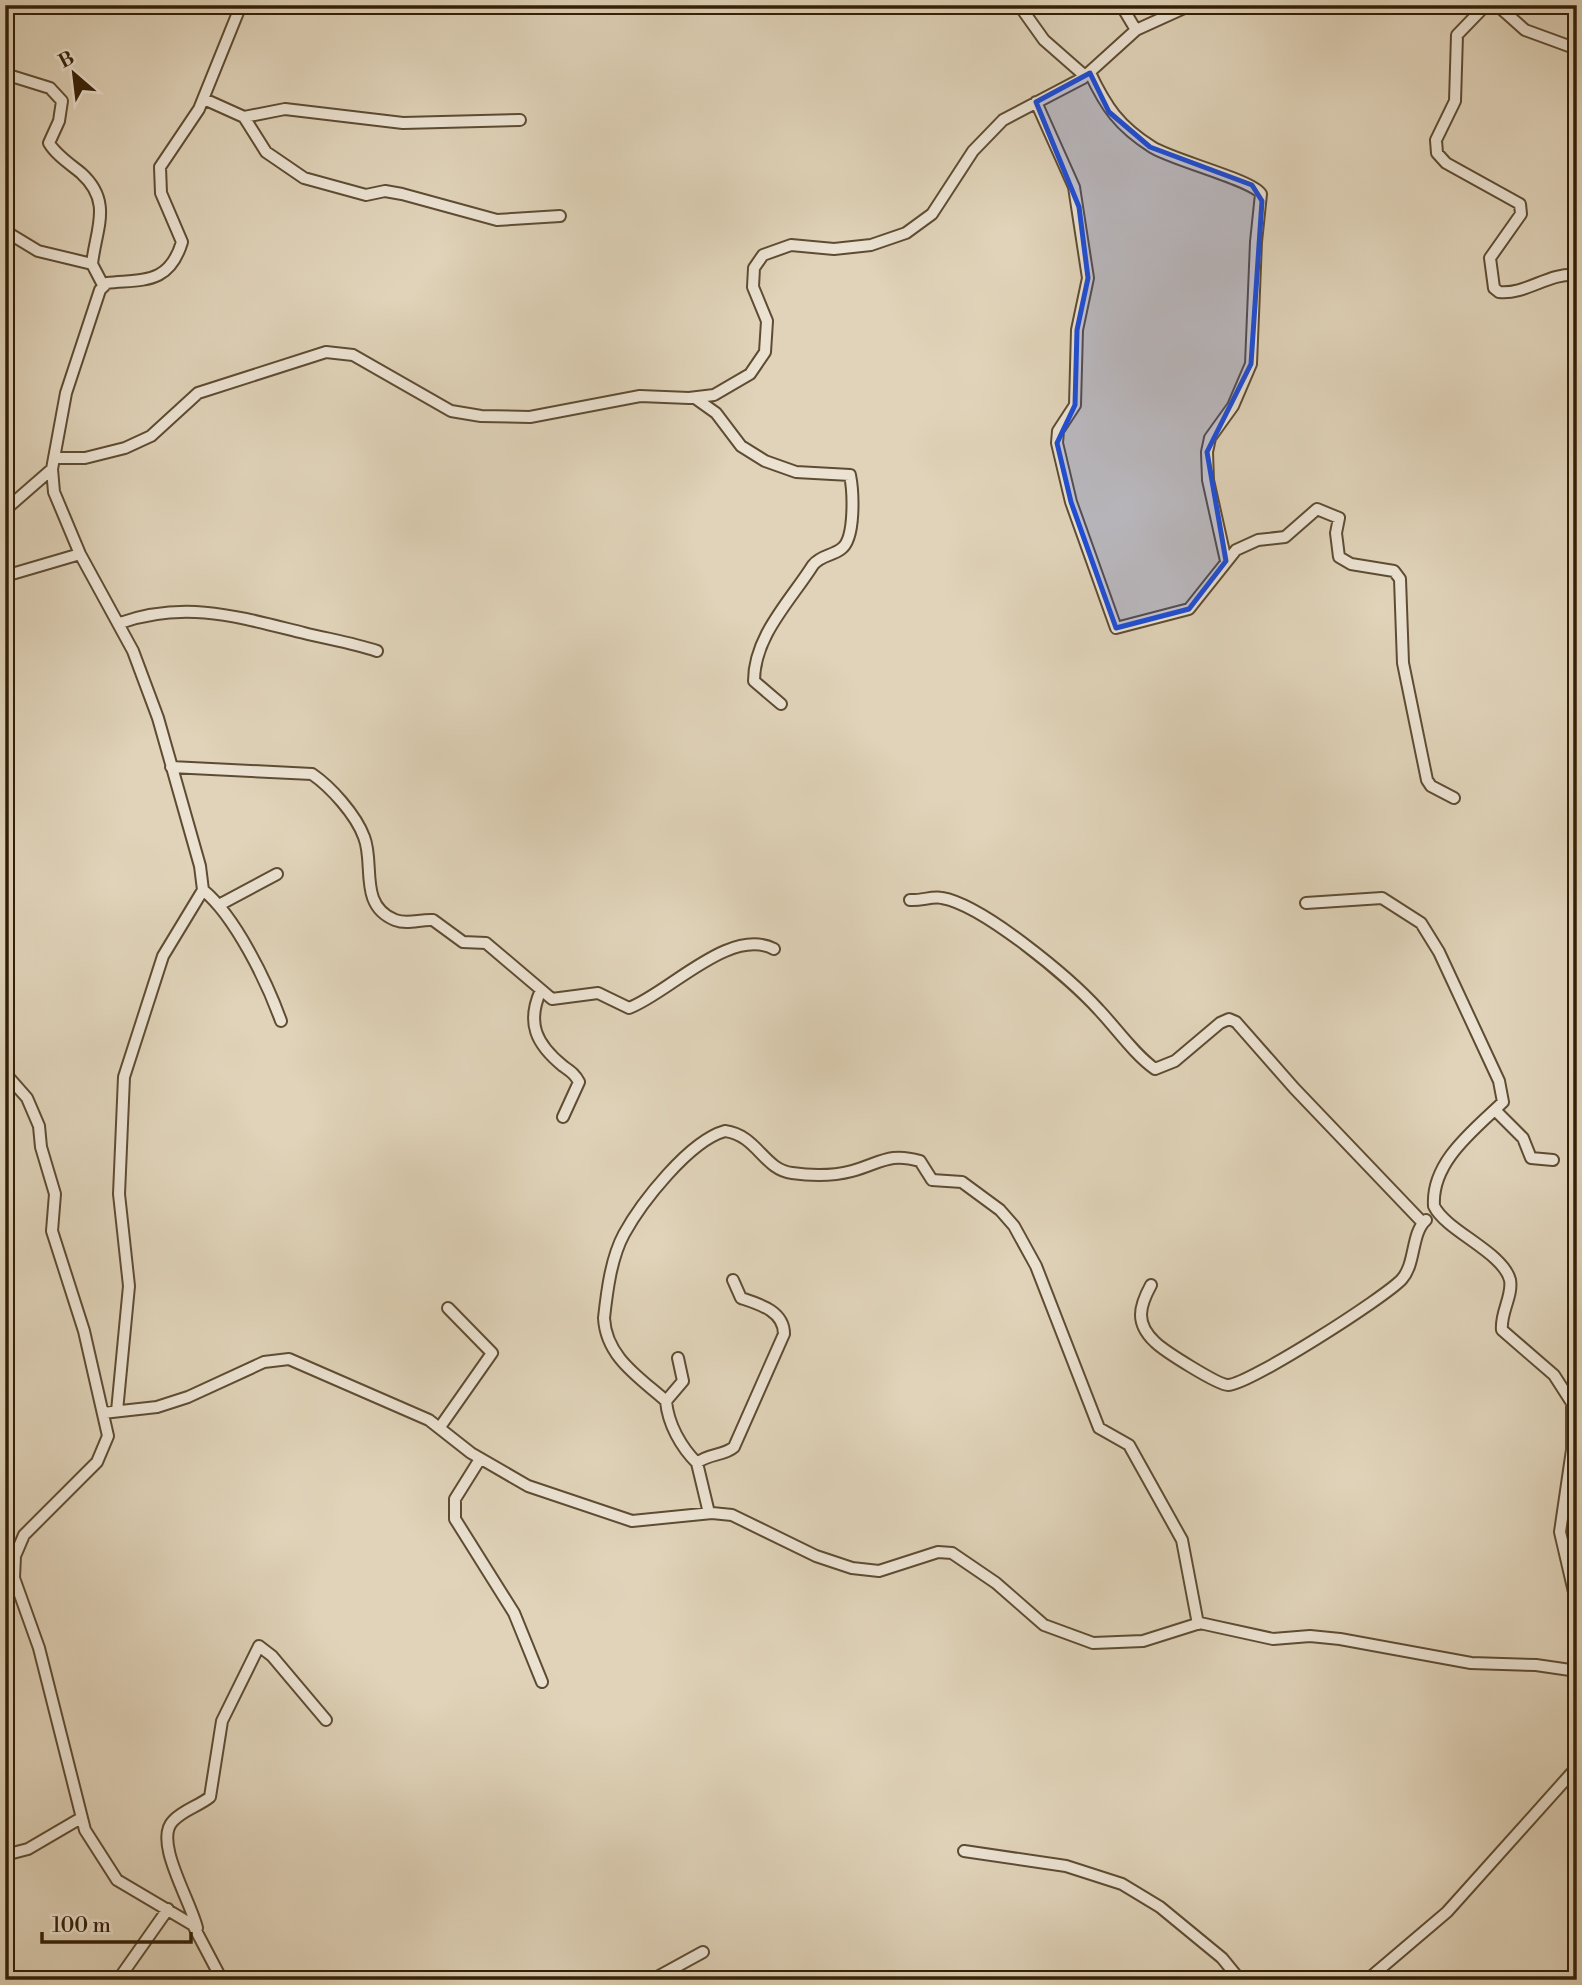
<svg xmlns="http://www.w3.org/2000/svg" width="1582" height="1985" viewBox="0 0 1582 1985" font-family="'Libre Bodoni',serif">
<rect width="100%" height="100%" fill="#e0d3b9"/>
<filter id="stains"><feTurbulence type="fractalNoise" baseFrequency=".00286" numOctaves="4"/><feColorMatrix values="0 0 0 0 .2 0 0 0 0 .09 0 0 0 0 .02 0 0 0 .5 -.17"/></filter>
<radialGradient id="worn" r=".72"><stop offset=".6" stop-color="#630" stop-opacity="0"/><stop offset="1" stop-color="#630" stop-opacity=".3"/></radialGradient>
<g fill="none" stroke-linecap="round" stroke-linejoin="round">
<g stroke="#5e4c32" stroke-width="14">
<path id="minor" d="M1019 5 1044 40 1085 76
M1121 5 1136 30
M1486 5 1457 35 1455 101 1436 140 1437 153 1446 163 1520 204 1521 214 1490 258 1494 288 1499 292C1526 295 1549 272 1577 275
M1497 5 1525 30 1577 49
M1090 73C1106 107 1119 126 1152 147 1172 160 1253 180 1261 194L1256 242 1251 364 1233 406 1210 438 1207 452 1208 480 1226 561
M5 74 50 88 62 101 59 121 49 143C56 155 70 164 81 173 113 202 96 228 92 264
M204 99 244 117 266 152 304 178 366 195 385 191 402 194 497 220 560 216
M1036 102 1074 187 1088 278 1077 330 1075 405 1058 431 1057 443 1071 502 1116 628 1189 609 1236 550 1258 540 1285 537 1317 509 1339 518 1336 533 1339 557 1351 564 1394 571 1400 579 1403 663 1427 780 1431 786 1454 798
M244 117 285 109 403 123 520 120
M5 231 38 251 92 264 103 285
M695 398 716 413 741 446 765 461 796 472 850 475C853 490 856 539 841 549 832 556 821 555 813 565 791 600 754 636 754 681L781 704
M55 458H85L125 448 151 436 198 393 326 352 353 355 451 411 481 416 530 417 640 396 689 398 714 395 750 374 765 352 767 321 753 287 754 268 763 255 791 245 834 249 871 245 906 233 932 214 973 151 1003 120 1083 78 1136 30 1191 5
M5 510 52 469
M5 576 80 554
M120 623C186 600 239 617 304 633 328 639 353 643 377 651
M171 767 312 774C331 787 356 815 364 837 375 864 358 905 395 920 408 925 420 919 433 920L463 942 486 943 552 999 598 993 629 1008C669 993 730 926 774 949
M203 890C235 916 267 982 281 1021
M910 900C921 901 932 896 942 898 983 905 1070 978 1099 1010 1117 1029 1134 1054 1155 1069L1175 1061 1220 1023 1229 1019 1236 1022 1294 1088 1423 1223
M1306 903 1382 898 1421 923 1439 952 1499 1081 1503 1102C1474 1130 1431 1162 1434 1206 1446 1231 1503 1252 1510 1280 1513 1296 1500 1313 1502 1330L1554 1375 1572 1403V1450L1560 1532 1577 1605
M219 905 277 874
M541 990C526 1023 536 1044 563 1066 570 1071 575 1074 579 1082L563 1117
M5 1073 27 1098 39 1126 41 1147 55 1194 52 1231 84 1331 108 1436 97 1462 24 1535 15 1556 14 1578 39 1648 85 1830 117 1880 193 1925 222 1980
M1495 1110 1523 1138 1531 1158 1553 1160
M1151 1285C1139 1307 1135 1323 1155 1342 1164 1351 1218 1385 1228 1385 1248 1385 1386 1297 1402 1279 1416 1263 1411 1233 1426 1220
M678 1358 683 1381 666 1401C668 1424 681 1447 697 1463
M666 1401C639 1377 606 1357 604 1318 607 1291 611 1258 624 1234 641 1203 689 1141 725 1131 757 1135 764 1170 792 1173 812 1176 833 1176 852 1171 881 1163 889 1152 920 1161L932 1180 962 1182 1000 1210 1014 1226 1036 1266 1099 1428 1129 1445 1182 1540 1198 1624
M117 1411 129 1286 119 1194 124 1077 163 956 203 890 200 866 158 718 133 651 80 554 54 492 52 469 66 393 100 290 107 283C143 279 169 285 182 242L161 193 160 167 199 109 241 5
M103 1413 157 1407 188 1397 264 1362 289 1359 429 1420 471 1453 528 1486 632 1521 712 1513 732 1515 816 1556 852 1568 879 1571 938 1552 952 1553 996 1583 1044 1625 1093 1643 1143 1641 1200 1623 1273 1639 1310 1636 1340 1639 1471 1663 1536 1665 1577 1671
M440 1427 492 1353 448 1308
M480 1459 455 1499V1519L514 1613 542 1682
M709 1513 697 1463C709 1453 724 1456 734 1447L784 1334C784 1311 759 1304 741 1298L733 1280
M964 1851 1066 1866 1122 1884 1160 1907 1222 1958 1240 1980
M5 1855 28 1849 81 1818
M197 1928C191 1901 153 1841 173 1821 183 1810 199 1806 210 1797L222 1721 259 1646 272 1656 326 1720
M118 1980 168 1909
M652 1980 703 1952
M1367 1980 1447 1912 1577 1767"/>
</g>
<use href="#minor" stroke="#ebe2d2" stroke-width="10"/>
</g>
<path fill="#1d4ed8" fill-opacity="0.2" stroke="#1d4ed8" stroke-width="5" stroke-linejoin="round" d="M1090 73 1109 112 1150 147 1252 185 1262 201 1251 364 1207 452 1226 561 1189 609 1116 628 1071 502 1057 443 1075 405 1077 330 1088 278 1079 207 1036 102Z"/>
<rect width="1582" height="1985" fill="none" stroke="#e0d3b9" stroke-width="28"/>
<rect x="7" y="7" width="1568" height="1971" fill="none" stroke="#331f05" stroke-width="3.5"/>
<rect x="14" y="14" width="1554" height="1957" fill="none" stroke="#331f05" stroke-width="2"/>
<g transform="translate(74 74) rotate(332)" stroke="#ebe2d2" stroke-width="5" paint-order="stroke">
<path d="M0-5L12 26L0 18L-12 26Z" fill="#331f05"/>
<text y="-10" font-size="19" font-weight="bold" text-anchor="middle" fill="#331f05">B</text>
</g>
<path d="M42 1932v10h149v-10" fill="none" stroke="#331f05" stroke-width="3.5"/>
<text x="52" y="1932" font-size="21" fill="#331f05" stroke="#ebe2d2" stroke-width="5" paint-order="stroke">100 m</text>
<rect width="100%" height="100%" filter="url(#stains)"/>
<rect width="100%" height="100%" fill="url(#worn)"/>
</svg>
